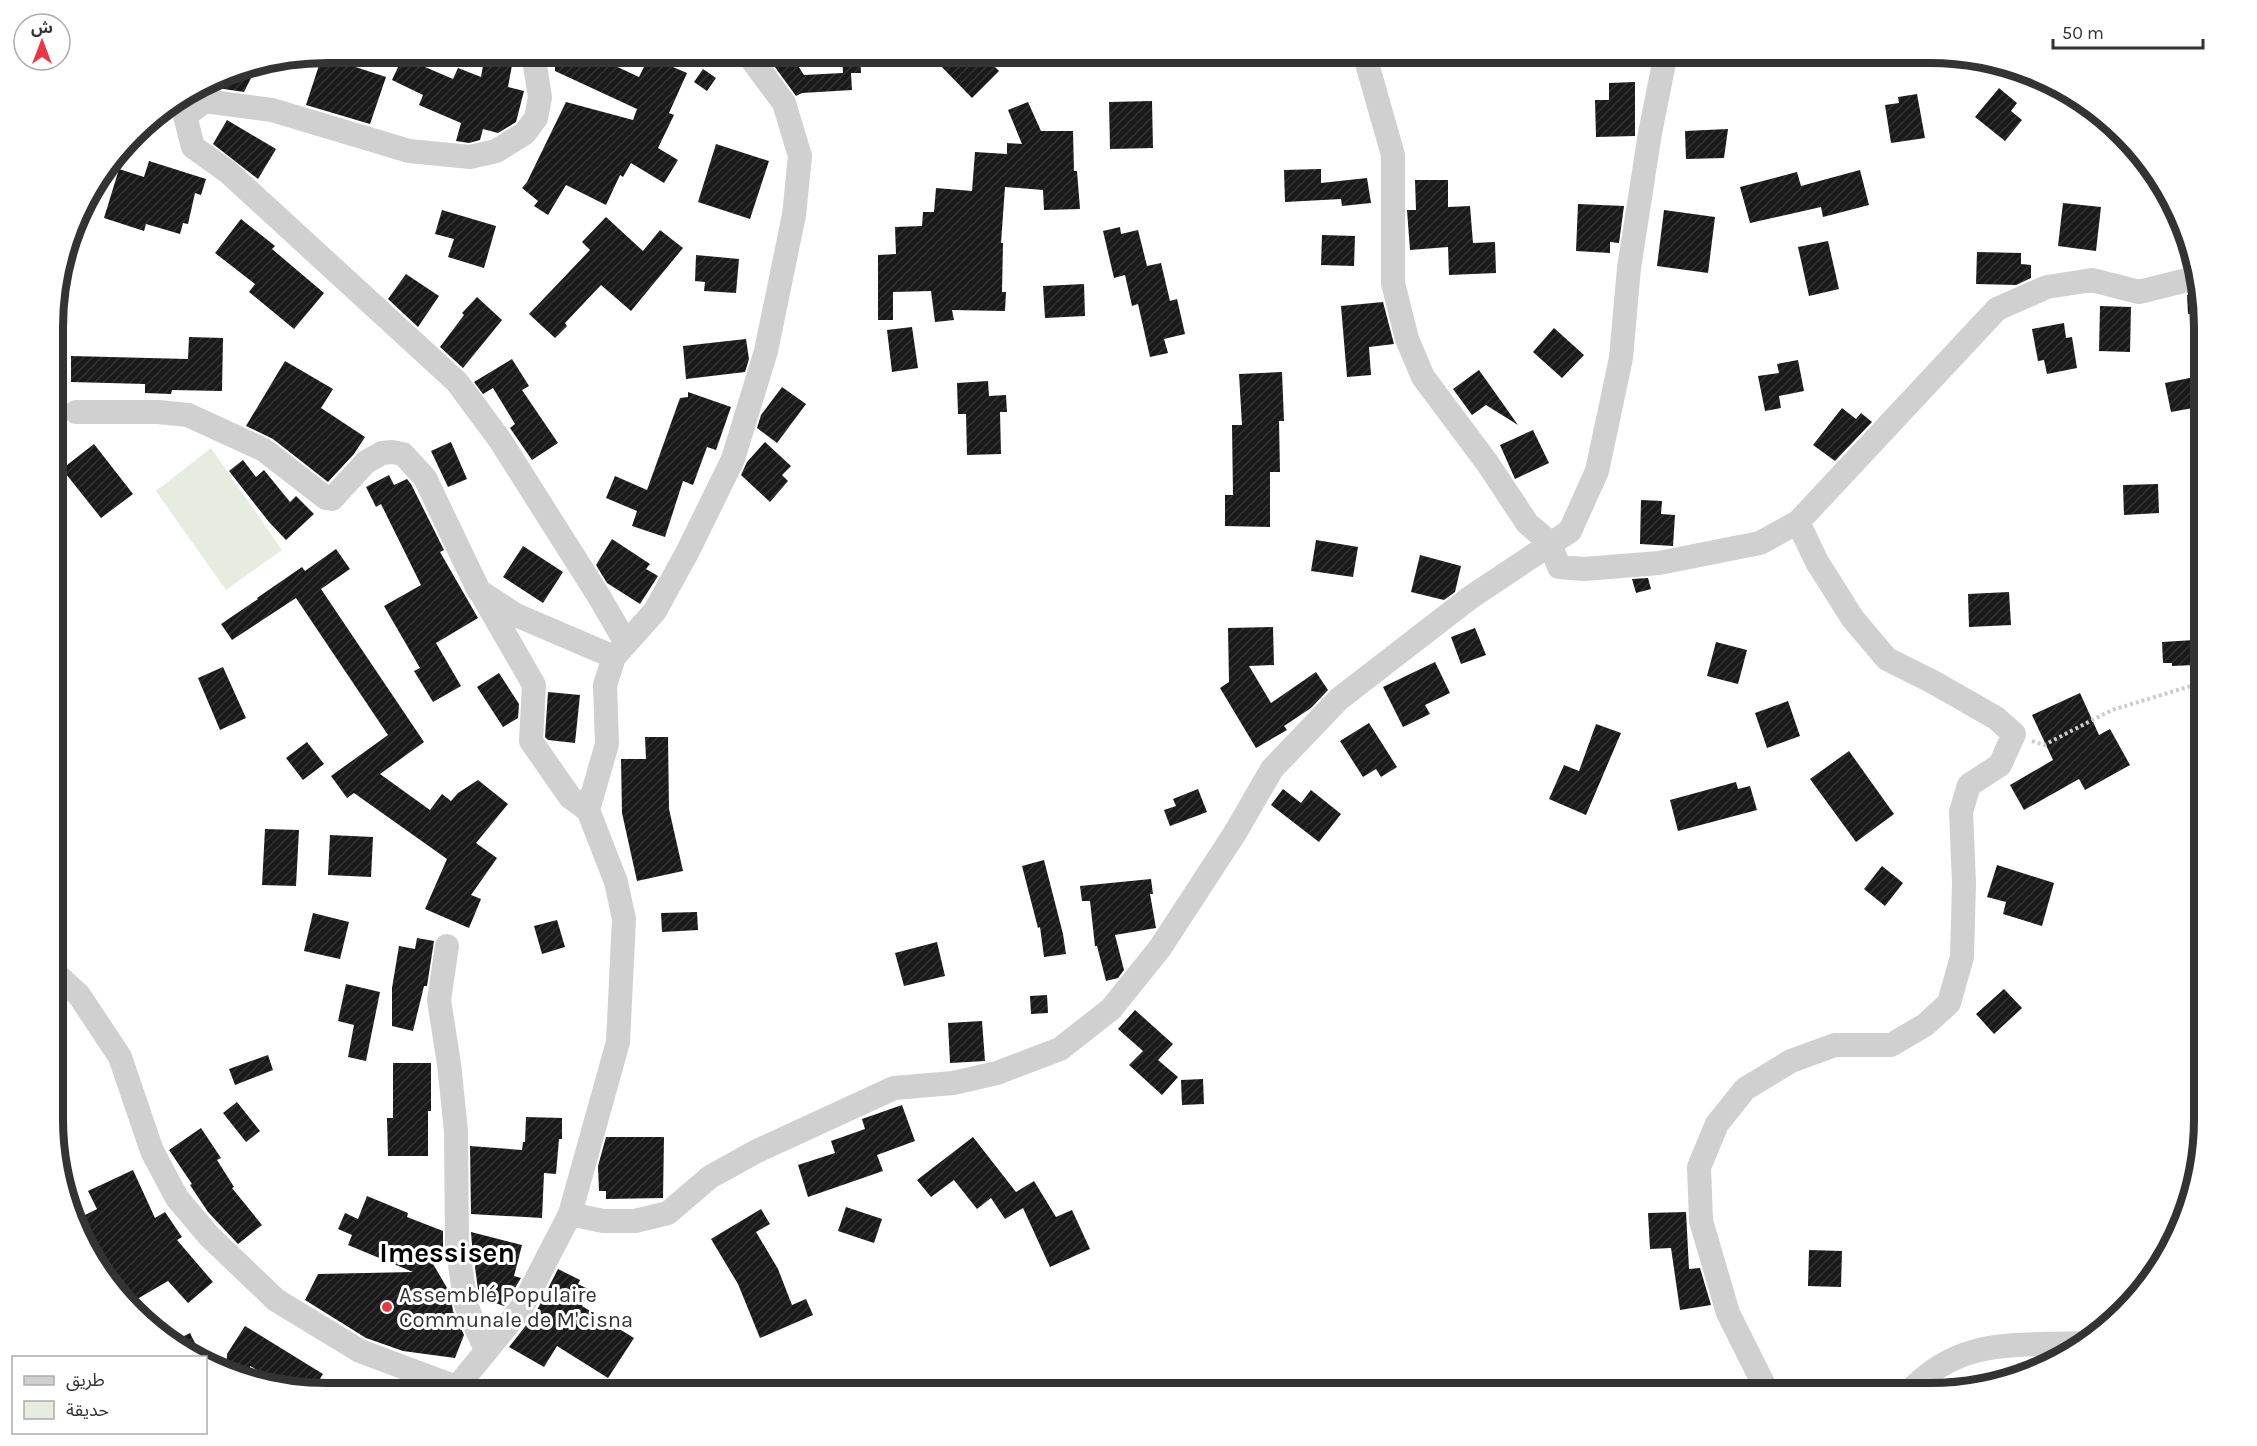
<svg xmlns="http://www.w3.org/2000/svg" width="2257" height="1446" viewBox="0 0 2257 1446" font-family="Karla,'Noto Sans Arabic',sans-serif">
<defs>
<pattern id="building-hatch" width="6" height="6" patternUnits="userSpaceOnUse" patternTransform="scale(1.5)"><rect width="6" height="6" fill="#1a1a1a"/><path d="M-1 1l2-2M0 6l6-6M5 7l2-2" fill="none" stroke="#333"/></pattern>
</defs>
<rect width="100%" height="100%" fill="#fff"/>
<path fill="#e6ecdf" d="M211 448 282 550 226 590 156 491Z"/>
<path fill="url(#building-hatch)" d="M405 52H423L418 64 453 79 458 68 481 77 484 60 512 65 508 87 524 91 516 122 498 133 483 129 480 140 469 143 456 141 461 123 419 105 423 95 392 80Z
M561 52 592 66 596 57 639 77 649 57 687 73 669 113 674 115 658 148 678 160 664 183 631 163 623 177 620 175 606 205 566 185 548 215 534 206 538 201 522 188 527 182 566 102 633 120 637 109 555 71V65Z
M764 52H789L804 75 843 73 842 52H860L861 73H851L852 90 802 93 796 96Z
M949 52H980L999 71 972 98 938 63Z
M322 56 386 77 370 124 306 105Z
M703 69 716 78 707 91 694 82Z
M238 70 252 76 244 92 217 88 224 73Z
M1635 82V136L1596 137 1595 100H1609V83Z
M1999 88 2017 103 2011 111 2022 120 2005 141 1975 117Z
M1917 94 1925 138 1891 143 1885 105 1899 103 1898 97Z
M1152 101 1153 148 1110 149 1109 102Z
M1028 102 1041 131H1073L1074 171H1077L1080 209 1044 210 1043 190 1005 187 1001 243H1003L1002 292H1006L1005 311 952 310 954 320 935 322 931 291 893 292V320H878V255L896 254 895 227 922 226 923 212H934L936 188 972 191 975 152 1007 154V143L1022 144 1008 110Z
M227 120 276 149 258 179 213 144Z
M1728 129 1724 158 1686 159 1685 131Z
M716 144 769 161 750 219 698 202Z
M149 161 206 179 201 195 195 193 188 224 183 223 180 234 146 224 144 231 104 218 119 169 144 177Z
M1321 169V183L1367 178 1371 203 1342 206 1341 199 1285 202 1284 170Z
M1860 170 1869 205 1823 217 1821 207 1750 223 1740 187 1797 172 1801 186Z
M1415 180H1448V207L1470 206 1473 243 1495 242 1496 273 1449 275 1448 247 1410 250 1407 210H1416Z
M2063 203 2101 207 2096 251 2058 246Z
M1578 204 1624 206 1619 243 1610 242V253L1576 251Z
M442 210 496 226 484 268 448 257 454 239 435 234Z
M1664 210 1715 217 1708 273 1657 266Z
M606 217 643 251 660 230 683 248 631 311 601 285 565 323 567 326 555 338 529 314 590 250 582 242Z
M241 219 275 246 272 249 324 293 294 329 249 292 255 284 215 253Z
M1120 227 1121 234 1138 230 1147 266 1161 263 1170 301 1177 299 1185 334 1164 339 1168 353 1150 357 1138 304 1132 306 1125 275 1114 278 1103 231Z
M1322 235 1355 236 1354 266 1321 265Z
M1828 241 1839 289 1809 296 1798 247Z
M1977 252 2021 253V264L2031 265V278L2016 285 1976 284Z
M696 255 739 259 736 293 704 291 705 282 695 281Z
M406 274 439 296 418 327 388 299Z
M1084 284 1085 316 1045 318 1043 286Z
M2199 292 2204 313 2188 314 2187 295Z
M477 297 502 320 463 368 440 347 464 315 462 313Z
M1383 302 1394 344 1369 347 1371 375 1347 377 1341 306Z
M2100 306 2131 307 2130 352 2099 351Z
M2064 323 2066 338 2072 337 2077 368 2047 374 2044 360 2038 361 2032 329Z
M912 327 918 368 892 372 887 330Z
M1554 328 1584 355 1562 378 1533 352Z
M189 337 223 338 222 391 172 390 171 394 145 393V384L71 382V356L188 359Z
M746 339 749 359 745 372 686 379 683 346Z
M512 359 529 386 522 390 558 443 532 460 510 428 515 424 493 388 483 394 474 382Z
M1798 360 1804 391 1779 396 1781 408 1765 411 1758 376 1779 373 1777 364Z
M285 361 333 389 321 408 365 437 354 454 328 482 273 439 246 426Z
M1479 370 1518 425 1486 405 1472 415 1453 389Z
M1282 372 1284 421H1279L1280 472H1270V527L1225 526V495H1233L1232 425H1242L1239 374Z
M2204 375V406L2171 412 2165 383Z
M988 381 989 396 1006 395 1007 412H1000L1001 454 967 455 966 414H958L957 383Z
M782 387 806 404 777 443 757 428 761 415Z
M688 392 731 407 716 450 707 447 693 485 683 481 665 537 632 526 637 511 606 498 615 476 647 490 680 398 688 397Z
M1842 408 1856 419 1861 413 1872 422 1835 461 1813 445Z
M1533 430 1549 463 1515 479 1500 445Z
M451 442 467 479 448 487 431 451Z
M765 442 791 466 782 475 788 481 770 502 741 475 747 462Z
M94 444 133 494 101 518 62 469Z
M243 460 256 477 264 470 290 502 296 496 314 514 286 540 269 522 229 471Z
M389 475 394 485 407 479 411 484 444 550 440 552 478 618 436 643 461 686 433 702 414 671 420 668 384 606 421 585 381 504 376 507 366 487Z
M2158 484 2159 513 2124 515 2123 485Z
M1641 500 1662 501 1661 514 1675 515 1673 546 1640 544Z
M612 539 650 564 646 569 658 576 640 604 607 583 596 565Z
M1316 540 1358 547 1353 577 1311 571Z
M523 546 563 572 543 603 503 577Z
M336 549 350 569 321 589 424 742 380 774 430 810 442 794 451 801 458 793 478 780 508 804 476 843 497 858 471 895 481 899 469 928 425 909 447 859 354 793 347 798 331 776 388 735 296 598 232 640 221 624 258 599 257 598 302 567 305 571Z
M1420 555 1461 566 1455 592 1444 600 1411 592Z
M1648 578 1651 589 1636 593 1632 579Z
M2009 592 2011 625 1969 627 1968 594Z
M1273 627 1274 665 1249 666 1271 703 1316 672 1328 690 1311 708 1284 726 1287 730 1256 748 1220 688 1229 682 1228 628Z
M1475 628 1486 655 1461 664 1451 637Z
M2194 640 2195 665 2172 666V663H2163L2162 642Z
M1716 642 1747 650 1738 684 1707 676Z
M1435 662 1450 693 1425 705 1430 714 1403 727 1383 687Z
M223 667 246 718 220 730 198 678Z
M499 673 519 704 518 718 503 727 477 687Z
M548 692 580 695 575 743 548 740 545 737Z
M2080 693 2099 735 2110 729 2130 765 2085 790 2079 779 2024 810 2010 785 2053 760 2032 715Z
M1788 701 1800 736 1767 748 1755 713Z
M1369 723 1397 767 1381 777 1376 769 1363 777 1340 741Z
M1596 724 1621 733 1586 815 1549 799 1564 765 1579 771Z
M645 737H668L669 809 683 871 637 881 622 813 621 759H646Z
M307 742 324 764 303 780 286 758Z
M1849 751 1894 814 1856 842 1810 779Z
M1736 782 1738 789 1750 786 1757 810 1678 831 1670 800Z
M1198 789 1207 812 1170 826 1164 810 1176 806 1173 799Z
M1283 789 1301 803 1311 790 1341 814 1319 842 1271 805Z
M265 829 299 830 296 886 262 885Z
M330 835 373 837 371 877 328 875Z
M1044 860 1063 934 1066 954 1044 957 1040 927 1038 928 1022 866Z
M1997 865 2054 883 2042 926 2003 914 2006 902 1987 897Z
M1882 866 1903 883 1885 906 1864 889Z
M1151 879 1153 894H1150L1156 928 1115 935 1124 970 1118 978 1106 981 1097 946H1095L1090 901H1082L1080 886Z
M697 912 698 930 662 932 661 913Z
M313 913 349 922 340 959 304 951Z
M557 920 565 947 542 954 534 926Z
M417 938 434 941 427 986H424L413 1031 392 1026V988L399 946 415 949Z
M937 942 945 976 904 986 895 953Z
M346 984 380 992 366 1061 348 1057 354 1025 338 1021Z
M2004 989 2022 1008 1994 1034 1976 1014Z
M1047 995 1048 1013 1031 1014 1030 996Z
M1135 1010 1173 1044 1158 1060 1178 1077 1162 1095 1129 1065 1143 1051 1118 1029Z
M982 1021 985 1061 950 1063 948 1023Z
M268 1055 273 1070 235 1085 229 1069Z
M393 1063H431V1111H428V1156H388L387 1118H393Z
M1203 1079 1204 1104 1182 1105 1181 1080Z
M237 1102 260 1131 246 1142 223 1113Z
M902 1105 915 1141 877 1155 883 1171 808 1197 798 1165 835 1153 831 1141 865 1129 862 1119Z
M526 1117 562 1118V1139H559L556 1174 544 1173 542 1218 471 1214 470 1146 522 1150 523 1142H525Z
M201 1128 221 1158 217 1160 234 1187 232 1188 262 1225 238 1244 208 1212 190 1185 192 1184 169 1150Z
M606 1137H664L663 1198 606 1199V1191H599L598 1166Z
M973 1137 1016 1192 1034 1181 1056 1217 1072 1210 1090 1249 1050 1267 1023 1208 1005 1219 991 1198 977 1209 954 1180 931 1197 917 1180Z
M133 1170 155 1218 165 1212 182 1237 177 1240 213 1282 188 1303 168 1281 132 1302 89 1257 77 1219 97 1209 88 1191Z
M367 1196 408 1213 407 1217 443 1231V1250L422 1245 450 1293 453 1311 464 1335 455 1358 403 1351 366 1338 305 1300 318 1274 413 1272 348 1245 352 1235 338 1229 345 1213 358 1219Z
M846 1207 882 1219 874 1243 838 1231Z
M761 1209 770 1224 756 1232 778 1269 792 1305 806 1299 813 1315 760 1338 738 1284 711 1239Z
M1686 1212 1689 1269 1700 1268 1711 1305 1680 1310 1671 1248 1650 1249 1648 1213Z
M471 1232 522 1245 514 1276 521 1278 504 1306 479 1297 475 1267 478 1259 473 1258Z
M1809 1250 1842 1251 1841 1287 1808 1286Z
M558 1269 580 1280 578 1284 590 1290 582 1306 634 1338 608 1378 557 1346 544 1367 509 1347 535 1314Z
M245 1326 323 1374 312 1391 291 1388 250 1366 249 1381 239 1379 226 1372 227 1354Z
M190 1333 197 1347 186 1353 170 1343Z"/>
<g fill="none" stroke-linecap="round" stroke-linejoin="round">
<path stroke="#cdcdcd" stroke-width="4" stroke-dasharray="3 3" stroke-linecap="butt" d="M2032 741 2044 745 2112 710 2204 682"/>
<path stroke="#d0d0d0" stroke-width="24" d="M530 53 534 59 540 97 536 118 525 133 496 151 470 157 409 151 272 110 205 101 185 116 193 147 228 172 457 382 500 440 600 598 626 643
M1364 53 1393 155V283L1407 339 1423 377 1488 464 1527 523 1550 543 1559 567 1584 569 1659 563 1760 543 1798 522 1997 309 2047 287 2092 280 2139 292 2195 278
M76 412H158L188 415 264 450 326 498 332 499 366 462 382 453 392 452 403 454 425 478 479 591 516 615 614 657
M484 598 534 685 531 741 570 797 588 810
M447 946 439 1000 449 1064 456 1131 457 1245 466 1305 486 1350
M55 973 79 995 120 1057 152 1151 177 1198 209 1236 276 1300 360 1351 456 1387 479 1393
M570 1214 603 1221H635L668 1213 710 1177 757 1151 894 1088 953 1083 997 1073 1060 1049 1111 1009 1160 948 1235 833 1272 769 1339 699 1471 597 1570 531 1597 471 1621 358 1629 268 1650 133 1666 53
M452 1393 522 1307 570 1214 618 1042 624 919 616 882 588 810 607 744 605 685 614 657 655 611 688 551 733 459 766 351 794 215 800 156 784 103 747 53
M1768 1393 1728 1313 1701 1221 1699 1167 1717 1124 1745 1089 1791 1061 1835 1045H1891L1925 1025 1949 1003 1962 957 1964 883 1961 812 1969 785 2000 765 2014 734 1996 718 1933 682 1887 659 1853 619 1817 562 1798 522
M1908 1393C1959 1337 2014 1346 2082 1343"/>
</g>
<circle fill="#e63946" stroke="#fff" stroke-width="2" cx="387" cy="1307" r="6"/>
<g text-anchor="middle" stroke-width="6" stroke-linejoin="round" paint-order="stroke">
<g font-size="22" fill="#333" stroke="#fff" text-anchor="start">
<text x="399" y="1302">Assemblé Populaire<tspan x="399" dy="25">Communale de M'cisna</tspan></text>
</g>
<g font-size="28" font-weight="bold" fill="#000" stroke="#fff">
<text x="447" y="1262">Imessisen</text>
</g>
</g>
<path d="M0 0H2257V1446H0ZM327 63H1930A264 264 0 0 1 2194 327V1119A264 264 0 0 1 1930 1383H327A264 264 0 0 1 63 1119V327A264 264 0 0 1 327 63Z" fill="#fff" fill-rule="evenodd"/>
<path fill="none" stroke="#333" stroke-width="8" d="M327 63H1930A264 264 0 0 1 2194 327V1119A264 264 0 0 1 1930 1383H327A264 264 0 0 1 63 1119V327A264 264 0 0 1 327 63Z"/>
<rect x="12" y="1356" width="195" height="78" fill="#ffffff" stroke="#adadad" stroke-width="1.5"/>
<rect x="24" y="1376" width="30" height="9" fill="#d0d0d0" stroke="#adadad" stroke-width="1.5"/>
<text x="66" y="1386" font-size="18" fill="#333333">طريق</text>
<rect x="24" y="1401" width="30" height="18" fill="#e6ecdf" stroke="#adadad" stroke-width="1.5"/>
<text x="66" y="1416" font-size="18" fill="#333333">حديقة</text>
<g transform="translate(42 42)"><circle r="28" fill="#ffffff" stroke="#adadad" stroke-width="1.5"/>
<path d="M0-4.5L10 22L0 15L-10 22Z" fill="#e63946"/>
<text y="-9" font-size="16" font-weight="bold" text-anchor="middle" fill="#333333">ش</text>
</g>
<path d="M2053 39v9h150v-9" fill="none" stroke="#333333" stroke-width="3"/>
<text x="2062" y="39" font-size="18" fill="#333333" stroke="#ffffff" stroke-width="4.5" paint-order="stroke">50 m</text>
</svg>
